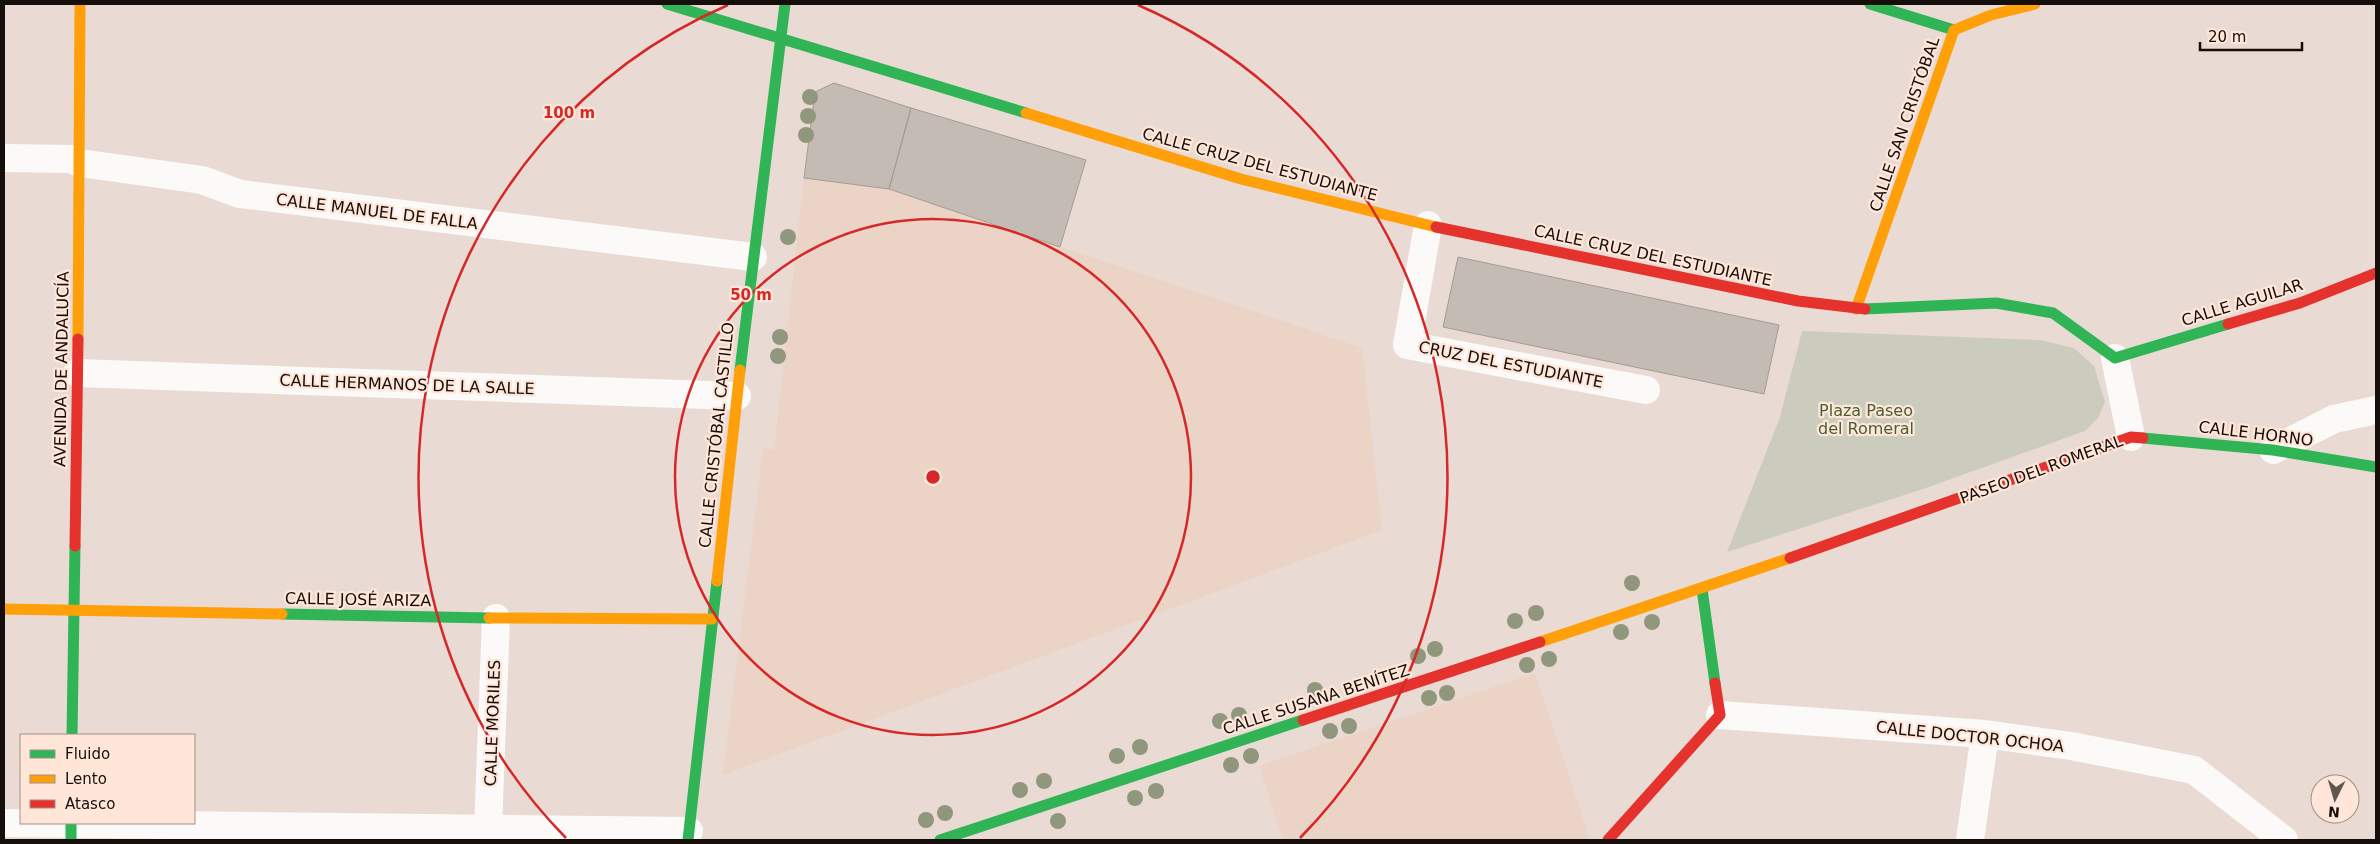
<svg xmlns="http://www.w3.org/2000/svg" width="2380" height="844" viewBox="0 0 2380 844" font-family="'DejaVu Sans',sans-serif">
<rect width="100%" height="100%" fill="#e9dbd3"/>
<path fill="#ebd3c6" d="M804 178 889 189 1362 348 1382 530 723 775 763 448 774 450Z
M1535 673 1590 840H1283L1259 766Z"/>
<path fill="#ccccbe" d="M1802 331 2040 340 2074 348 2094 366 2105 402 2098 418 2085 431 1923 489 1727 552 1780 417Z"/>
<path fill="#c5bbb5" stroke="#a59b95" d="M834 83 911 108 889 189 804 178 815 92Z
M911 108 1086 160 1060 247 889 189Z
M1458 257 1779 325 1764 394 1443 327Z"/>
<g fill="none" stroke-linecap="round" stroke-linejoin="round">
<path stroke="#fcfaf8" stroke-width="28" d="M4 158 71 159 80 163 202 180 240 194 753 257
M1428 225 1407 345 1646 390
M2115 358 2131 437
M77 373 737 396
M2273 450 2334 419 2376 410
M1720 715 1985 734 2071 746 2194 770 2284 840
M4 823 689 831
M488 829 496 618
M1970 840 1985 734"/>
<path stroke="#30b455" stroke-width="11" d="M667 4 1026 113
M1870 4 1954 30
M1865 309 1996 303 2053 313 2115 358 2228 324
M740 370 785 4
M2143 438 2273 450 2376 467
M1702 589 1715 683
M282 614 489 618
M72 735 75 546
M71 823V840
M688 840 717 581
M940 840 1303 720"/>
<path stroke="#ff9f0a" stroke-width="11" d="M1026 113 1241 179 1436 227
M1856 309 1954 30 1991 15 2035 4
M78 339 80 4
M717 581 740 370
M4 609 282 614
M489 618 712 619
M1540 642 1790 558"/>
<path stroke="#e5322d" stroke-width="11" d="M1436 227 1798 301 1865 309
M2228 324 2300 303 2376 273
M75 546 78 339
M1790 558 2131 437 2143 438
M1303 720 1540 642
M1608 840 1720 715 1715 683"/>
</g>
<g fill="#91977c">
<circle cx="810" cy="97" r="8"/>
<circle cx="808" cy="116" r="8"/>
<circle cx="806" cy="135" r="8"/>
<circle cx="788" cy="237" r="8"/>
<circle cx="780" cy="337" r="8"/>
<circle cx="778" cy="356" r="8"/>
<circle cx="1632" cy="583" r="8"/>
<circle cx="1536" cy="613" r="8"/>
<circle cx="1515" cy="621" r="8"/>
<circle cx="1652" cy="622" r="8"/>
<circle cx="1621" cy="632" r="8"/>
<circle cx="1435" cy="649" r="8"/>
<circle cx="1418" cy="656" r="8"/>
<circle cx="1549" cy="659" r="8"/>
<circle cx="1527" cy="665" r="8"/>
<circle cx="1315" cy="690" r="8"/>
<circle cx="1447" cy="693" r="8"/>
<circle cx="1429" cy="698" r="8"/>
<circle cx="1239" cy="715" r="8"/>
<circle cx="1220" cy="721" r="8"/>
<circle cx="1349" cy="726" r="8"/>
<circle cx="1330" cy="731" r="8"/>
<circle cx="1140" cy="747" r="8"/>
<circle cx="1117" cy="756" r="8"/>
<circle cx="1251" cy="756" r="8"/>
<circle cx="1231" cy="765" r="8"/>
<circle cx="1044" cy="781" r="8"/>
<circle cx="1020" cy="790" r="8"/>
<circle cx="1156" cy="791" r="8"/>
<circle cx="1135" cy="798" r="8"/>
<circle cx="945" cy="813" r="8"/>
<circle cx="926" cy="820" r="8"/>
<circle cx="1058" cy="821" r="8"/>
</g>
<g fill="none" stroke="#d62828" stroke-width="2.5">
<circle cx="933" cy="477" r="258"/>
<path d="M566 838A515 515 0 0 1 728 5M1138 5A515 515 0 0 1 1300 838"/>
</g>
<g text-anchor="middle" stroke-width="4.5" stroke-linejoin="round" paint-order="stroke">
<g font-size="16" fill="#160e0a" stroke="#ffe6d8">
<text transform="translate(1904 124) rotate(-71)" y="6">CALLE SAN CRISTÓBAL</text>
<text transform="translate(1260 164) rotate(15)" y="6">CALLE CRUZ DEL ESTUDIANTE</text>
<text transform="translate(377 211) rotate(7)" y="6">CALLE MANUEL DE FALLA</text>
<text transform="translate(1653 255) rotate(12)" y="6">CALLE CRUZ DEL ESTUDIANTE</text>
<text transform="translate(2242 302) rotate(-17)" y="6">CALLE AGUILAR</text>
<text transform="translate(1511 364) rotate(11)" y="6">CRUZ DEL ESTUDIANTE</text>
<text transform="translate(61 369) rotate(-89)" y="6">AVENIDA DE ANDALUCÍA</text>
<text transform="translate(407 384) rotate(2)" y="6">CALLE HERMANOS DE LA SALLE</text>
<text transform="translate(2256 433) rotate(7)" y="6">CALLE HORNO</text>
<text transform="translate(716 435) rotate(-84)" y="6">CALLE CRISTÓBAL CASTILLO</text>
<text transform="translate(2041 469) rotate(-20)" y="6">PASEO DEL ROMERAL</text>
<text transform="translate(358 599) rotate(1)" y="6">CALLE JOSÉ ARIZA</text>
<text transform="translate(1316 699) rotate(-18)" y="6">CALLE SUSANA BENÍTEZ</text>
<text transform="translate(492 723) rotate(-88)" y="6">CALLE MORILES</text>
<text transform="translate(1970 736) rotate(6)" y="6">CALLE DOCTOR OCHOA</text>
</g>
<g font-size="16" fill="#496034" stroke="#ffe6d8">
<text x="1866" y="416">Plaza Paseo<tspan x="1866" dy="18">del Romeral</tspan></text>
</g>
</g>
<circle cx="933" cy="477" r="8" fill="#d62828" stroke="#ffe6d8" stroke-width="2.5"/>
<g font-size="15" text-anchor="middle" font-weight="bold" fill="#d62828" stroke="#ffe6d8" stroke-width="4.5" stroke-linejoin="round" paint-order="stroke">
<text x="569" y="118">100 m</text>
<text x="751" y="300">50 m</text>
</g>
<rect width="2380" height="844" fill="none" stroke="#160e0a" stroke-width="10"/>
<rect x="20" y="734" width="175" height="90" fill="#ffe6d8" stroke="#a29086"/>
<rect x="30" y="750" width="25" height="8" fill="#30b455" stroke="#a29086"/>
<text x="65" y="759" font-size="15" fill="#160e0a">Fluido</text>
<rect x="30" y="775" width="25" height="8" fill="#ff9f0a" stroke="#a29086"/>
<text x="65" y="784" font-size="15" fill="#160e0a">Lento</text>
<rect x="30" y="800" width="25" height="8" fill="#e5322d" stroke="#a29086"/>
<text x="65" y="809" font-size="15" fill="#160e0a">Atasco</text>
<g transform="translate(2335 799) rotate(185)"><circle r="24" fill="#ffe6d8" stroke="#a29086"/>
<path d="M0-4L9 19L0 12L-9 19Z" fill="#605650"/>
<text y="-8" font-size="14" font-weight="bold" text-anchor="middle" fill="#160e0a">N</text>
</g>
<path d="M2200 42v8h102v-8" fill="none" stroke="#160e0a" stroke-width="2.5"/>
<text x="2208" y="42" font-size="15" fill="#160e0a" stroke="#ffe6d8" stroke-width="4" paint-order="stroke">20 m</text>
</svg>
